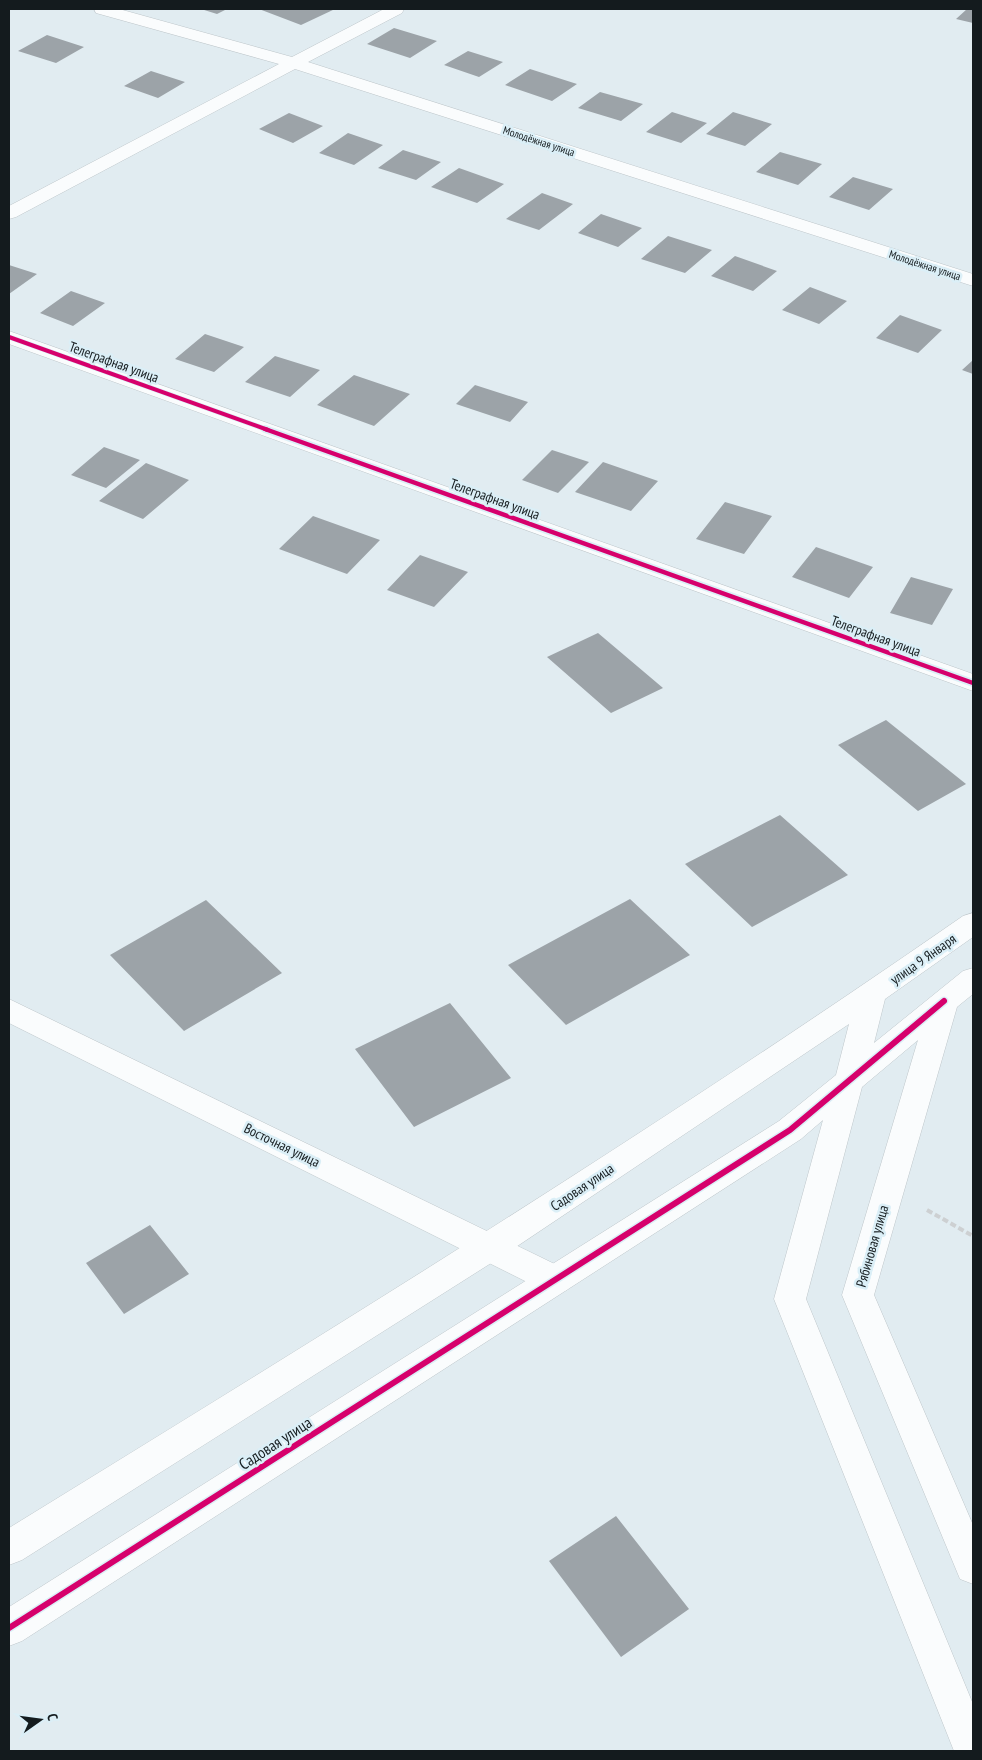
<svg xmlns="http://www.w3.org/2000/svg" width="982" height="1760" viewBox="0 0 982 1760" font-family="'PT Sans Narrow',sans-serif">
<rect width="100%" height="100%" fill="#e1ecf1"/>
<path fill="#9ca3a8" d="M201 9H227L217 14Z
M259 9H335L301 25Z
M967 9H973V23L956 19Z
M394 28 437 41 410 58 367 44Z
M47 35 84 47 56 63 18 51Z
M468 51 503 62 479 77 444 65Z
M530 69 577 84 552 101 505 85Z
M151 71 185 82 158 98 124 86Z
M600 92 643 104 621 121 578 108Z
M672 112 707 123 681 143 646 132Z
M733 112 772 124 745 146 706 134Z
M289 113 323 126 293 143 259 129Z
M348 133 383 145 354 165 319 153Z
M403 150 441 162 416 180 378 168Z
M780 152 822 164 798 185 756 172Z
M459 168 504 184 477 203 431 187Z
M853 177 893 189 869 210 829 197Z
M542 193 573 204 539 230 506 219Z
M601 214 642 228 618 247 578 233Z
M668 236 712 250 685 273 641 259Z
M735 256 777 271 753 291 711 276Z
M9 265 37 274 9 294Z
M810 287 847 301 819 324 782 310Z
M71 291 105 303 73 326 40 313Z
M900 315 942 330 918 353 876 338Z
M205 334 244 347 214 372 175 359Z
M275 356 320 370 290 397 245 382Z
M973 360V374L962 370Z
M354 375 410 394 374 426 317 405Z
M475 385 528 402 510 422 456 404Z
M104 447 140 460 106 488 71 475Z
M552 450 589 462 558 493 522 480Z
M603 462 658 481 631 511 575 492Z
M146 463 189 480 143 519 99 501Z
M725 502 772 516 744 554 696 539Z
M313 516 380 540 347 574 279 549Z
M816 547 873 567 849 598 792 577Z
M420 555 468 572 434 607 387 590Z
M911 577 953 589 932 625 890 613Z
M598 633 663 688 611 713 547 657Z
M886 720 966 784 918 811 838 745Z
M780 815 848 875 752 927 685 864Z
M630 899 690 955 566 1025 508 965Z
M206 900 282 973 184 1031 110 955Z
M450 1003 511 1078 414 1127 355 1049Z
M150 1225 189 1274 124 1314 86 1263Z
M616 1516 689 1609 621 1657 549 1561Z"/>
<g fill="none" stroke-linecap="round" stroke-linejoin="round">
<g stroke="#bec6ca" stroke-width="1">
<path id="street" d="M94 9H119L292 57 384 9H404L402 13 308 62 973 274V286L295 69 16 217 9 219V206L279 64 96 13Z
M9 331 973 674V691L9 344Z
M9 999 567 1270 571 1280 567 1290 555 1294 543 1290 9 1023Z"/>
</g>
<g stroke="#bec6ca" stroke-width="1">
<path id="secondary" d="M973 913V937L885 999 874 1043 963 971 973 968V994L957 1007 874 1295 973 1525V1584L960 1579 842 1295 918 1040 862 1087 806 1299 973 1704V1751H954L774 1299 823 1120 801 1139 22 1641 9 1646V1607L779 1121 836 1075 849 1024 507 1253 22 1560 9 1565V1528C331 1330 652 1132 963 916Z"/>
</g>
<path stroke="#cdd0d2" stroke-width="4" stroke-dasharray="6 3" stroke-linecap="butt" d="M927 1210 973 1236"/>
<use href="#street" fill="#fafcfd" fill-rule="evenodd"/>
<use href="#secondary" fill="#fafcfd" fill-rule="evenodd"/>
<g stroke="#dbeff7" stroke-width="5.5">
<path id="cycleway-far2" d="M9 337 268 430"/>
</g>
<g stroke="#dbeff7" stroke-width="8">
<path id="cycleway-far1" d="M265 429 973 683"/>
</g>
<g stroke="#dbeff7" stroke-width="9">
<path id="cycleway" d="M9 1628 790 1130 944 1001"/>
</g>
<use href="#cycleway-far2" stroke="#d6006c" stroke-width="4"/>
<use href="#cycleway-far1" stroke="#d6006c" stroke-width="4.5"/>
<use href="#cycleway" stroke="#d6006c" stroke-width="6"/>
</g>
<g text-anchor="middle" stroke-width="5" stroke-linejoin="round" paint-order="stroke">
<g font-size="11" fill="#141b1e" stroke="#dbeff7">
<text transform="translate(539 141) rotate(18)" y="4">Молодёжная улица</text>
<text transform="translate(925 265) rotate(18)" y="4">Молодёжная улица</text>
</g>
<g font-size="14" fill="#141b1e" stroke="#dbeff7">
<text transform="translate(114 362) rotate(20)" y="5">Телеграфная улица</text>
<text transform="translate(495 499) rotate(20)" y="5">Телеграфная улица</text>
<text transform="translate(876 636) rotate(20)" y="5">Телеграфная улица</text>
<text transform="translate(923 959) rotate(-35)" y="5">улица 9 Января</text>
<text transform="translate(282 1145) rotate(26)" y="5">Восточная улица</text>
<text transform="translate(582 1187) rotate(-34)" y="5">Садовая улица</text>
<text transform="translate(872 1246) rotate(-74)" y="5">Рябиновая улица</text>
</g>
<g font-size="16" fill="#141b1e" stroke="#dbeff7">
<text transform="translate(275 1443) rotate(-33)" y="6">Садовая улица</text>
</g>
</g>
<rect width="982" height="1760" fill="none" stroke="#141b1e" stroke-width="20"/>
<g transform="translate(40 1720) rotate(76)" stroke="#dbeff7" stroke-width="4" paint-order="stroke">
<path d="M0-4L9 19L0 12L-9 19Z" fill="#141b1e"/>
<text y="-8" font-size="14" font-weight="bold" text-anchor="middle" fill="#141b1e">С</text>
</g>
</svg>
